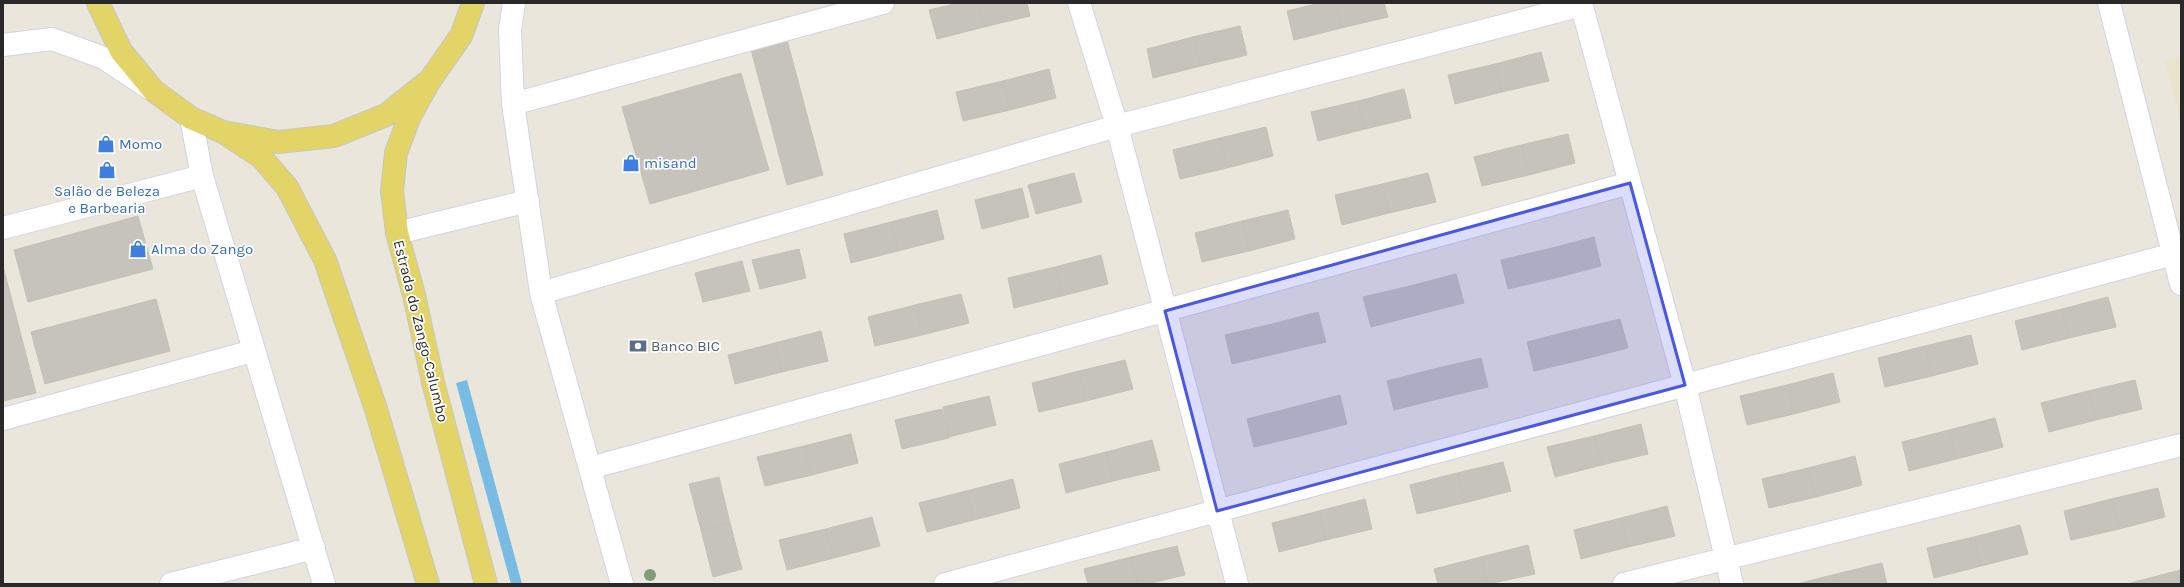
<svg xmlns="http://www.w3.org/2000/svg" width="2184" height="587" viewBox="0 0 2184 587" font-family="Karla,sans-serif">
<rect width="100%" height="100%" fill="#eae6dc"/>
<path fill="#eae4cd" d="M2181 57V122L2165 61Z"/>
<path fill="#78bbe3" d="M467 380 522 584H511L456 383Z"/>
<path fill="#c6c2bc" stroke="#c5c1b6" d="M958 3H978L984 27 937 39 929 10Z
M978 3H1027L1030 16 984 27Z
M1320 3H1335L1341 28 1294 40 1287 11Z
M1335 3H1384L1388 17 1341 28Z
M1240 26 1247 55 1201 66 1193 37Z
M786 36 823 175 787 185 750 46Z
M1193 37 1201 66 1153 78 1147 49Z
M1541 52 1549 81 1502 92 1495 64Z
M1495 64 1502 92 1455 104 1448 75Z
M1049 69 1056 98 1010 110 1003 81Z
M741 73 769 170 650 204 622 107Z
M1003 81 1010 110 963 121 956 92Z
M1404 89 1411 118 1365 129 1358 101Z
M1358 101 1365 129 1318 141 1311 112Z
M1266 127 1273 156 1227 168 1220 138Z
M1568 134 1575 163 1529 175 1521 145Z
M1220 138 1227 168 1180 179 1173 150Z
M1521 145 1529 175 1482 186 1474 157Z
M1074 173 1082 202 1036 214 1028 185Z
M1428 173 1436 202 1389 213 1382 184Z
M1382 184 1389 213 1342 225 1335 195Z
M1022 188 1029 217 982 229 975 200Z
M937 210 944 239 898 251 891 222Z
M1288 210 1295 239 1249 251 1242 221Z
M138 216 153 269 28 302 14 250Z
M1242 221 1249 251 1202 262 1195 233Z
M891 222 898 251 851 263 844 234Z
M1594 237 1601 266 1555 278 1548 249Z
M799 249 806 278 760 289 752 260Z
M1548 249 1555 278 1508 289 1501 260Z
M1101 255 1108 284 1062 296 1055 267Z
M742 261 750 291 703 302 695 273Z
M3 266 36 393 3 401Z
M1055 267 1062 296 1014 308 1008 278Z
M1456 274 1464 303 1417 315 1410 286Z
M1410 286 1417 315 1371 327 1363 297Z
M961 294 969 323 922 335 915 305Z
M2108 297 2116 327 2069 338 2062 309Z
M156 299 170 351 45 384 31 332Z
M915 305 922 335 875 346 868 317Z
M2062 309 2069 338 2022 350 2015 321Z
M1318 312 1326 342 1279 353 1272 324Z
M1620 319 1628 348 1581 360 1574 330Z
M1272 324 1279 353 1232 364 1225 335Z
M1574 330 1581 360 1534 371 1527 342Z
M821 331 828 361 782 372 775 343Z
M1971 335 1978 364 1932 376 1925 346Z
M775 343 782 372 735 384 728 355Z
M1925 346 1932 376 1885 387 1878 358Z
M1481 358 1488 387 1442 398 1434 369Z
M1125 360 1133 389 1086 401 1079 371Z
M1434 369 1442 398 1394 410 1387 381Z
M1079 371 1086 401 1039 412 1032 383Z
M1833 373 1840 402 1794 414 1787 385Z
M2135 380 2142 409 2096 420 2088 391Z
M1787 385 1794 414 1747 425 1740 396Z
M2088 391 2096 420 2049 432 2041 403Z
M1340 395 1347 424 1301 436 1294 407Z
M989 396 996 425 949 437 943 407Z
M1294 407 1301 436 1254 447 1247 419Z
M942 409 949 438 902 449 895 420Z
M1995 418 2003 447 1956 459 1949 430Z
M1641 424 1648 454 1602 465 1594 436Z
M1949 430 1956 459 1909 471 1902 442Z
M851 434 858 463 812 475 804 446Z
M1594 436 1602 465 1555 477 1547 447Z
M1152 440 1160 470 1113 481 1106 452Z
M804 446 812 475 765 486 757 457Z
M1106 452 1113 481 1066 493 1059 464Z
M1855 456 1862 485 1816 497 1808 468Z
M1503 462 1511 491 1464 503 1457 473Z
M1808 468 1816 497 1769 508 1762 479Z
M1457 473 1464 503 1417 514 1410 485Z
M719 477 730 523 701 530 689 484Z
M1013 479 1020 508 974 520 966 491Z
M2158 488 2165 517 2119 529 2111 499Z
M966 491 974 520 927 532 919 503Z
M1365 499 1372 529 1326 540 1319 511Z
M2111 499 2119 529 2071 540 2064 511Z
M1667 506 1675 536 1628 547 1621 518Z
M1319 511 1326 540 1279 552 1272 523Z
M872 517 880 546 834 558 826 529Z
M1621 518 1628 547 1581 559 1574 530Z
M730 523 742 569 713 577 701 530Z
M2020 525 2028 554 1981 566 1974 537Z
M826 529 834 558 787 570 779 540Z
M1974 537 1981 566 1934 578 1927 548Z
M1528 545 1535 574 1488 584 1481 557Z
M1177 546 1185 575 1147 584H1138L1131 557Z
M1131 557 1138 584H1088L1084 569Z
M1481 557 1488 584H1438L1434 569Z
M1882 563 1887 584H1838L1836 574Z
M2181 570V584H2138V581Z
M1836 574 1838 584H1797Z
M2138 581V584H2127Z"/>
<g fill="none" stroke-linecap="round" stroke-linejoin="round">
<g stroke="#d2d3e1" stroke-width="24">
<path id="minor" d="M514 3 510 30 513 104 541 293 622 584
M1079 3 1117 126 1237 584
M1581 3 1685 385 1732 584
M2109 3 2181 284
M3 45 52 39 104 58 149 88
M513 104 883 3
M191 118 202 176 324 584
M3 228 202 176
M397 233 528 201
M541 293 1117 126 1582 5
M3 419 253 351
M590 468 1630 183
M171 584 314 548
M945 584 2181 252
M1624 584 2181 445"/>
</g>
<g stroke="#c7c7c7" stroke-width="24">
<path id="major" d="M98 3 121 51 154 91 191 118 223 132 278 142 334 136 386 115 430 80 461 36 473 3
M430 80 409 118 396 153 392 191 397 233 414 295 433 382 486 584
M223 132 261 157 287 187 325 260 375 406 428 584"/>
</g>
<use href="#minor" stroke="#fff" stroke-width="22"/>
<use href="#major" stroke="#e3d468" stroke-width="22"/>
</g>
<circle fill="#7e9c75" cx="650" cy="575" r="6"/>
<path fill="#4a56e9" fill-opacity="0.2" stroke="#4a56e9" stroke-width="3" stroke-linejoin="round" d="M1630 183 1685 385 1217 511 1165 311Z"/>
<defs>
<g id="shop-bare" transform="scale(1.38)"><path d="M-5-2.5h2.3a2.7 3.5 0 0 1 5.4 0H5L5.5 6h-11ZM-1.5-2.5h3a1.5 2.3 0 0 0-3 0Z" fill="#3f7fe0" stroke="#fff" stroke-width="2.5" paint-order="stroke"/></g>
<g id="bank-bare" transform="scale(1.38)"><path d="M-6-4H6V4H-6ZM0-2.3a2.3 2.3 0 1 0 0 4.6a2.3 2.3 0 1 0 0-4.6Z" fill="#5c6f8a" stroke="#fff" stroke-width="2.5" paint-order="stroke"/></g>
</defs>
<g fill-rule="evenodd">
<use href="#shop-bare" x="106" y="144"/>
<use href="#shop-bare" x="631" y="163"/>
<use href="#shop-bare" x="107" y="170"/>
<use href="#shop-bare" x="138" y="249"/>
<use href="#bank-bare" x="638" y="346"/>
</g>
<g text-anchor="middle" stroke-width="3.5" stroke-linejoin="round" paint-order="stroke">
<g font-size="15" fill="#366cbe" stroke="#fff" text-anchor="start">
<text x="119" y="149">Momo</text>
<text x="644" y="168">misand</text>
<text x="107" y="196" text-anchor="middle">Salão de Beleza<tspan x="107" dy="17">e Barbearia</tspan></text>
<text x="151" y="254">Alma do Zango</text>
</g>
<g font-size="15" fill="#292929" stroke="#fff">
<text transform="translate(421 331) rotate(76)" y="5">Estrada do Zango-Calumbo</text>
</g>
<g font-size="15" fill="#4e5e75" stroke="#fff" text-anchor="start">
<text x="651" y="351">Banco BIC</text>
</g>
</g>
<rect width="2184" height="587" fill="none" stroke="#292929" stroke-width="8"/>
</svg>
